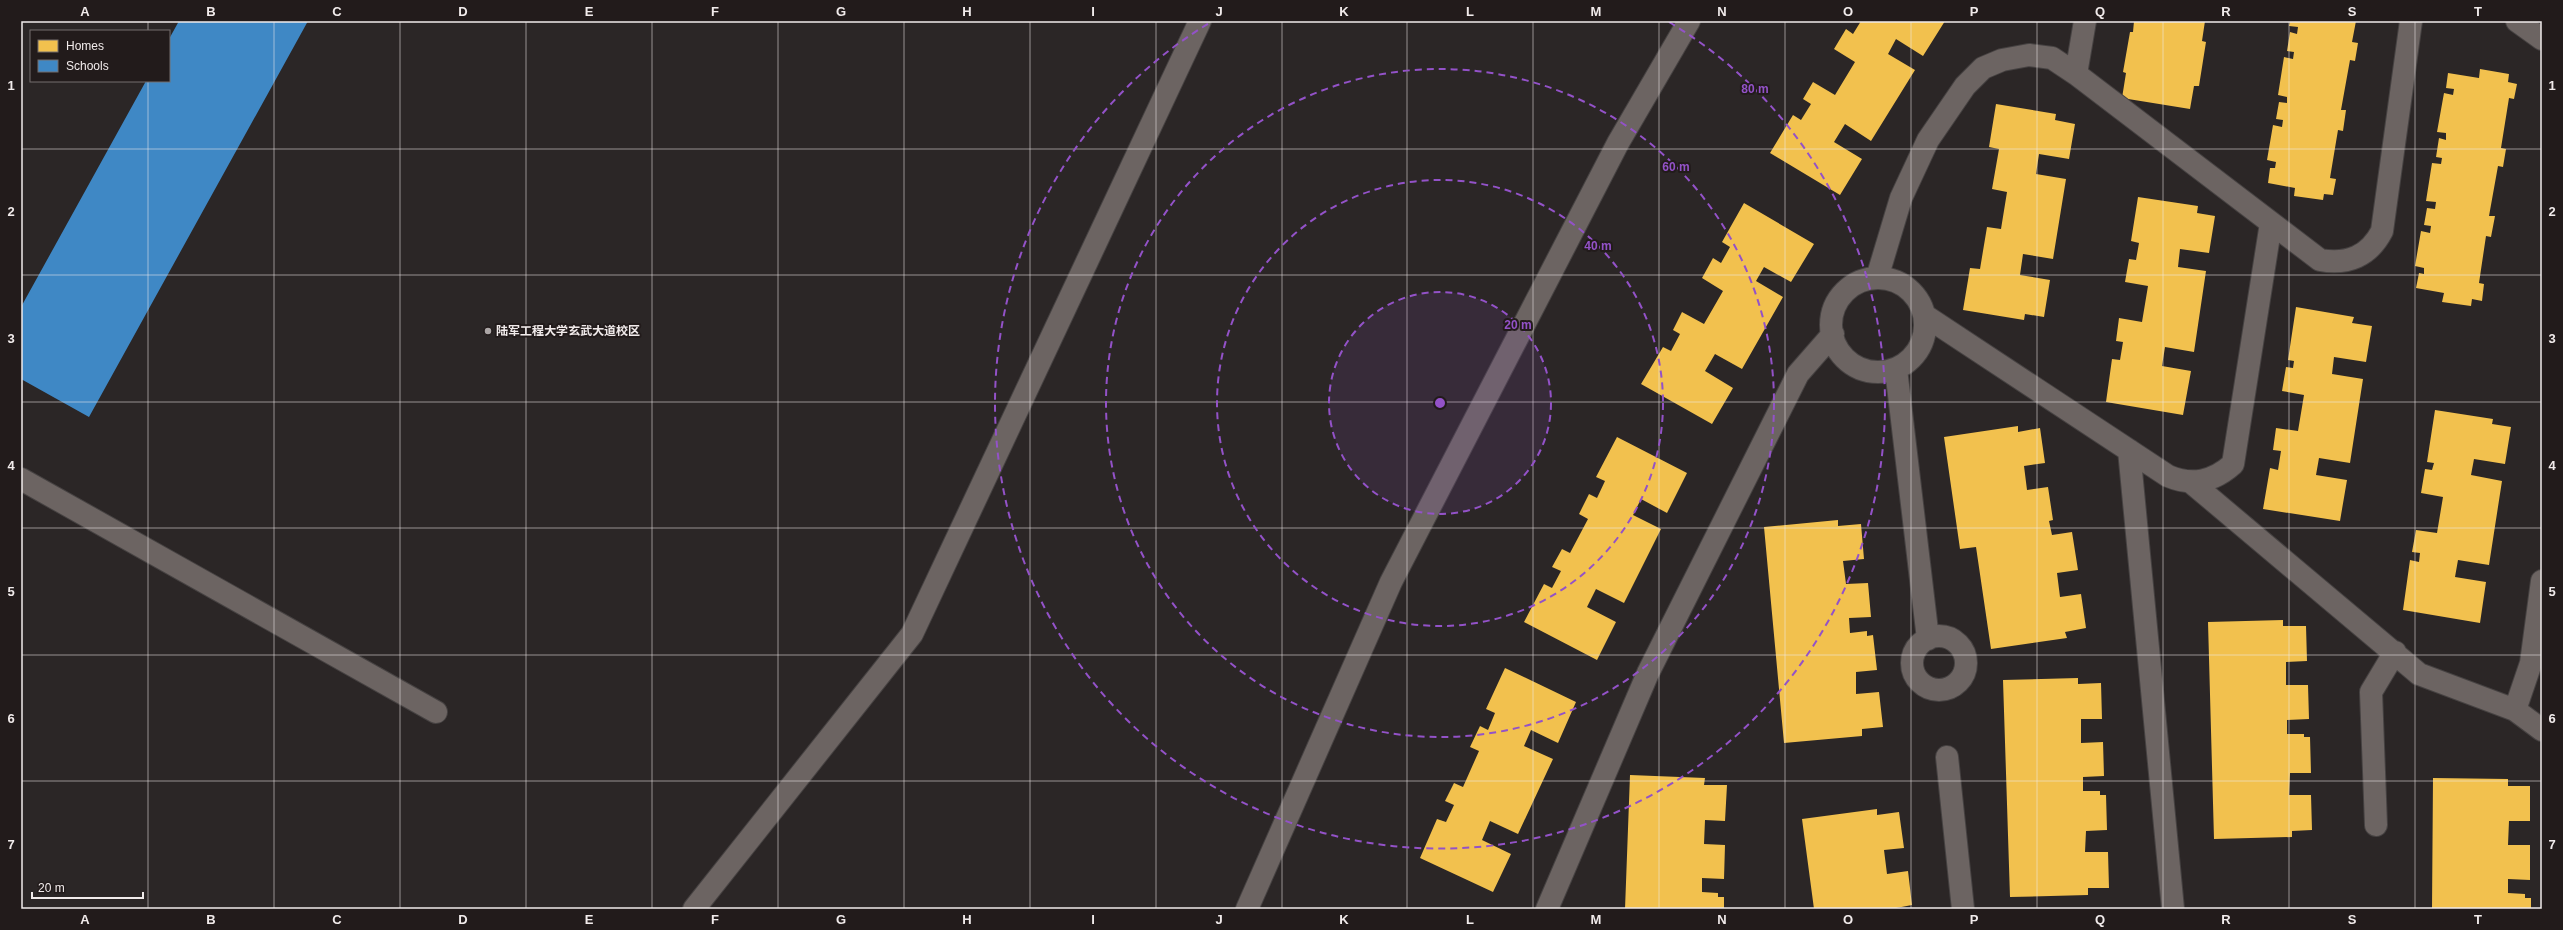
<svg xmlns="http://www.w3.org/2000/svg" width="2563" height="930" viewBox="0 0 2563 930" font-family="Arial,'Noto Sans SC',sans-serif">
<rect width="100%" height="100%" fill="#2b2626"/>
<path fill="#f2c14e" d="M1861 21H1945L1923 56 1896 39 1888 54 1915 70 1871 141 1845 124 1834 142 1862 159 1840 195 1770 153 1793 115 1801 120 1811 104 1803 99 1813 82 1835 95 1855 62 1834 49 1846 29 1853 34Z
M2134 21H2205L2202 41 2206 42 2199 86H2194L2190 109 2122 98 2126 73 2123 72 2130 32H2133Z
M2290 21H2356L2352 42 2358 43 2355 61 2350 60 2341 110H2346L2343 131 2338 130 2330 178 2336 179 2333 195 2324 194 2323 200 2294 196 2295 188 2268 183 2270 168H2275L2276 162 2267 160 2273 125 2282 127 2283 120 2276 119 2279 102 2287 103V97L2278 95 2284 57 2293 59 2294 52 2287 51 2290 32 2297 34 2298 27 2289 26Z
M2480 69 2509 74 2508 82 2517 84 2514 99 2509 98 2501 148 2506 149 2503 167 2498 166 2489 216H2495L2491 237 2486 236 2479 283 2484 284 2482 301 2472 299 2471 306 2442 302 2444 293 2416 288 2419 273 2424 274V268L2415 266 2421 231 2430 233 2431 226 2424 225 2427 208 2435 209 2436 202 2426 201 2432 163 2441 164 2442 158 2436 157 2439 138 2446 140V133L2437 132 2444 93 2453 95 2454 89 2446 88 2448 73 2479 78Z
M1996 104 2056 114 2055 120 2075 124 2069 159 2039 154 2036 174 2066 179 2053 259 2023 254 2020 275 2050 280 2044 317 2025 314 2024 320 1963 310 1970 268 1980 269 1987 227 2001 229 2007 192 1992 189 1999 149 1989 147Z
M2138 197 2198 206 2197 213 2215 216 2209 253 2180 249 2178 267 2206 271 2194 352 2165 347 2162 366 2191 371 2183 415 2106 402 2112 359 2120 360 2123 342 2116 341 2119 318 2142 322 2148 286 2125 282 2129 259 2136 260 2139 243 2131 241Z
M1744 203 1814 244 1791 282 1764 267 1756 281 1783 297 1742 369 1715 354 1705 371 1733 388 1712 424 1641 384 1663 347 1671 351 1680 334 1673 330 1682 312 1704 324 1723 291 1702 278 1713 258 1721 263 1730 247 1722 242Z
M2296 307 2354 317 2352 323 2372 326 2366 362 2334 357 2332 374 2363 379 2350 463 2319 458 2316 475 2347 480 2340 521 2263 509 2270 468 2278 470 2281 451 2273 450 2276 428 2298 431 2304 395 2282 391 2286 367 2293 368 2294 361 2288 360Z
M2435 410 2493 419 2492 424 2511 427 2505 464 2474 459 2471 475 2502 481 2489 565 2458 560 2455 577 2486 582 2480 623 2403 610 2410 560 2419 562 2420 553 2412 552 2416 530 2437 533 2443 497 2421 493 2425 469 2432 470 2434 463 2427 462Z
M2018 426V432L2040 428 2045 463 2024 466 2027 490 2048 487 2053 520 2049 521 2052 535 2072 532 2078 570 2057 573 2060 597 2081 594 2086 628 2065 632 2067 638 1991 649 1976 547 1960 549 1944 437Z
M1617 437 1687 473 1667 513 1641 499 1633 515 1661 529 1624 603 1596 589 1587 607 1616 622 1597 660 1524 622 1544 584 1552 588 1561 571 1552 567 1562 549 1570 553 1588 519 1579 514 1589 494 1597 498 1605 481 1596 477Z
M1838 520V526L1861 524 1864 559 1843 561 1846 584 1868 583 1871 617 1849 618 1850 633 1867 631V636L1873 635 1877 670 1856 672V694L1879 692 1883 727 1862 729V736L1784 743 1764 527Z
M2283 620V626H2306L2307 661 2286 662V685H2308L2309 719 2287 720V734H2304V737H2310L2311 773H2290L2289 795H2311L2312 830 2292 831V837L2214 839 2208 622Z
M1505 668 1576 702 1558 743 1531 730 1524 746 1553 759 1518 834 1490 821 1482 840 1511 854 1493 892 1420 858 1437 819 1446 822 1454 805 1445 801 1454 783 1463 787 1479 751 1470 747 1480 726 1488 730 1495 713 1486 709Z
M2078 678V684L2101 683 2102 719H2081V743L2103 742 2104 776 2083 777V791H2100V795H2106L2107 830 2086 831 2085 852H2108L2109 888H2088V895L2010 897 2003 680Z
M1630 775 1705 778 1704 785H1727L1725 821 1705 820 1704 844 1725 845 1724 879 1702 878V892L1718 893V897H1724V909H1625Z
M2433 778 2508 779V786H2530V821H2509L2508 845H2530V880L2508 879V893L2525 894V898H2531V909H2432Z
M1877 809V815L1899 812 1904 848 1884 850 1887 874 1908 871 1912 905 1891 909H1814L1802 819Z"/>
<path fill="#3f88c5" d="M179 21H308L89 417 21 379V307L146 81H169V39Z"/>
<g fill="none" stroke-linecap="round" stroke-linejoin="round">
<g stroke="#464242" stroke-width="24">
<path id="minor" d="M2517 21 2542 39
M2076 74 2320 260C2348 265 2369 256 2382 231L2411 21
M1877 278 1901 198 1928 140 1965 86 1983 68 2002 60 2029 55 2052 58 2076 74 2085 21
M1831 325a47 47 0 1 1 94 0a47 47 0 1 1-94 0Z
M1924 315 2168 476C2192 486 2213 482 2233 464L2271 223
M1896 369 1928 639
M2129 450 2173 909
M21 479 436 712
M2192 483 2419 674 2515 710 2542 730
M1912 663a27 27 0 1 1 54 0a27 27 0 1 1-54 0Z
M2515 710 2531 663 2542 581
M1947 757 1963 909
M2376 825 2371 692 2395 652
M694 909 912 634 1200 21
M1247 909 1391 582 1618 143 1689 21
M1547 909 1648 673 1798 374 1833 334"/>
</g>
<use href="#minor" stroke="#6c6462" stroke-width="22"/>
</g>
<path fill="none" stroke="#f1ebeb" stroke-width="1" stroke-opacity="0.55" d="M148 21V31M274 21V909M400 21V909M526 21V909M652 21V909M778 21V909M904 21V909M1030 21V909M1156 21V909M1282 21V909M1407 21V909M1533 21V909M1659 21V909M1785 21V909M1911 21V909M2037 21V909M2163 21V909M2289 21V909M2415 21V909M148 81V909M21 149H2542M21 275H2542M21 402H2542M21 528H2542M21 655H2542M21 781H2542"/>
<circle cx="1440" cy="403" r="111" fill="#9352c8" fill-opacity=".12"/>
<g fill="none" stroke="#9352c8" stroke-width="2" stroke-dasharray="7 5">
<circle cx="1440" cy="403" r="111"/>
<circle cx="1440" cy="403" r="223"/>
<circle cx="1440" cy="403" r="334"/>
<path d="M1669 22A445 445 0 1 1 1211 22"/>
</g>
<circle fill="#aca6a6" stroke="#221b1b" stroke-width="1.5" cx="488" cy="331" r="4"/>
<g text-anchor="middle" stroke-width="4" stroke-linejoin="round" paint-order="stroke">
<g font-size="12" font-weight="bold" fill="#f1ebeb" stroke="#221b1b" text-anchor="start">
<text x="496" y="335">陆军工程大学玄武大道校区</text>
</g>
</g>
<circle cx="1440" cy="403" r="6" fill="#9352c8" stroke="#221b1b" stroke-width="2"/>
<g font-size="12" text-anchor="middle" font-weight="bold" fill="#9352c8" stroke="#221b1b" stroke-width="4" stroke-linejoin="round" paint-order="stroke">
<text x="1755" y="93">80 m</text>
<text x="1676" y="171">60 m</text>
<text x="1598" y="250">40 m</text>
<text x="1518" y="329">20 m</text>
</g>
<rect width="2563" height="930" fill="none" stroke="#221b1b" stroke-width="44"/>
<rect x="30" y="30" width="140" height="52" fill="#221b1b" stroke="#756e6e"/>
<rect x="38" y="40" width="20" height="12" fill="#f2c14e" stroke="#756e6e"/>
<text x="66" y="50" font-size="12" fill="#f1ebeb">Homes</text>
<rect x="38" y="60" width="20" height="12" fill="#3f88c5" stroke="#756e6e"/>
<text x="66" y="70" font-size="12" fill="#f1ebeb">Schools</text>
<path d="M32 892v6h111v-6" fill="none" stroke="#f1ebeb" stroke-width="2"/>
<text x="38" y="892" font-size="12" fill="#f1ebeb" stroke="#221b1b" stroke-width="3" paint-order="stroke">20 m</text>
<rect x="22" y="22" width="2519" height="886" fill="none" stroke="#f1ebeb" stroke-width="1.5"/>
<g font-size="13" text-anchor="middle" font-weight="bold" fill="#f1ebeb">
<text x="85" y="16">A</text>
<text x="211" y="16">B</text>
<text x="337" y="16">C</text>
<text x="463" y="16">D</text>
<text x="589" y="16">E</text>
<text x="715" y="16">F</text>
<text x="841" y="16">G</text>
<text x="967" y="16">H</text>
<text x="1093" y="16">I</text>
<text x="1219" y="16">J</text>
<text x="1344" y="16">K</text>
<text x="1470" y="16">L</text>
<text x="1596" y="16">M</text>
<text x="1722" y="16">N</text>
<text x="1848" y="16">O</text>
<text x="1974" y="16">P</text>
<text x="2100" y="16">Q</text>
<text x="2226" y="16">R</text>
<text x="2352" y="16">S</text>
<text x="2478" y="16">T</text>
<text x="11" y="90">1</text>
<text x="2552" y="90">1</text>
<text x="11" y="216">2</text>
<text x="2552" y="216">2</text>
<text x="11" y="343">3</text>
<text x="2552" y="343">3</text>
<text x="11" y="470">4</text>
<text x="2552" y="470">4</text>
<text x="11" y="596">5</text>
<text x="2552" y="596">5</text>
<text x="11" y="723">6</text>
<text x="2552" y="723">6</text>
<text x="11" y="849">7</text>
<text x="2552" y="849">7</text>
<text x="85" y="924">A</text>
<text x="211" y="924">B</text>
<text x="337" y="924">C</text>
<text x="463" y="924">D</text>
<text x="589" y="924">E</text>
<text x="715" y="924">F</text>
<text x="841" y="924">G</text>
<text x="967" y="924">H</text>
<text x="1093" y="924">I</text>
<text x="1219" y="924">J</text>
<text x="1344" y="924">K</text>
<text x="1470" y="924">L</text>
<text x="1596" y="924">M</text>
<text x="1722" y="924">N</text>
<text x="1848" y="924">O</text>
<text x="1974" y="924">P</text>
<text x="2100" y="924">Q</text>
<text x="2226" y="924">R</text>
<text x="2352" y="924">S</text>
<text x="2478" y="924">T</text>
</g>
</svg>
